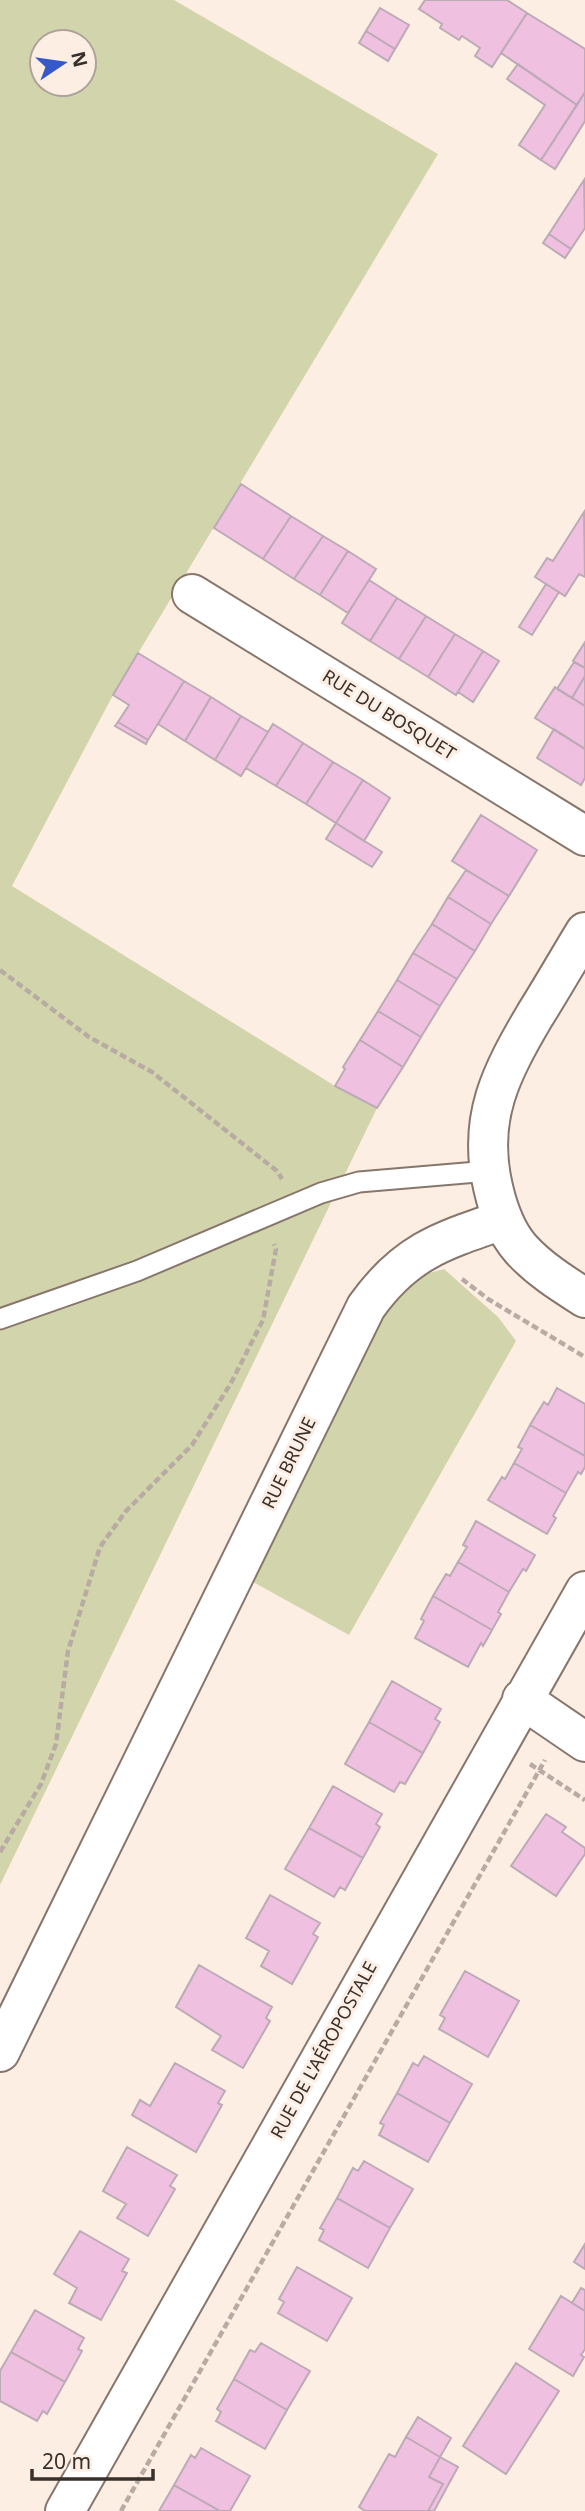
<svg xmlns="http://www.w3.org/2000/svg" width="585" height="2511" viewBox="0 0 585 2511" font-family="'Noto Sans',sans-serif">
<rect width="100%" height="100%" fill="#fdeee4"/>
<path fill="#d2d5ab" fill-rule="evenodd" d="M0 0H174L438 154 113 695 12 886 335 1086 377 1108 0 1885ZM42 42H84V84H42Z
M444 1269 498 1317 516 1341 349 1635 253 1582 382 1318 418 1276Z"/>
<path fill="#efc0e0" stroke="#bcaab6" stroke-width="2" d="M425 0H507L527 13 492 67 475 56 480 48 462 36 459 40 440 28 442 24 419 9Z
M380 8 409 25 395 49 366 31Z
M527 13 585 49V92L577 105 501 53Z
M366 31 395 49 388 61 359 43Z
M518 64 577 105 541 160 519 145 545 105 507 79Z
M585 92V121L555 169 541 160Z
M584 180 585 228 571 249 549 234Z
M549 234 571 249 565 258 543 243Z
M241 484 291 516 263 559 214 528Z
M584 512 585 577 579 574 565 596 535 577 547 558 553 561Z
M291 516 323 536 294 579 263 559Z
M323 536 348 551 320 595 294 579Z
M348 551 376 569 348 613 320 595Z
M369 580 397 598 370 641 342 623Z
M546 584 559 592 532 635 519 627Z
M397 598 426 616 399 659 370 641Z
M426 616 455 634 428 677 399 659Z
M455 634 483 651 456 695 428 677Z
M585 642V668L573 661Z
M483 651 499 661 473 702 458 692Z
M138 653 184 681 148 740 118 722 129 705 113 695Z
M574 662 585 668V676L572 698 557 689Z
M585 676V706L572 698Z
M184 681 211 697 185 741 158 724Z
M555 687 585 706V749L535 718Z
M211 697 241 716 215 760 185 741Z
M241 716 268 732 241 776 215 760Z
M118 722 148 740 146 744 115 726Z
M273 724 303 743 276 786 246 768Z
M554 729 585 749V778L581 785 537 758Z
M303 743 333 762 306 804 276 786Z
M333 762 363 780 336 823 306 804Z
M363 780 390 798 364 841 336 823Z
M481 815 537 850 509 896 452 861Z
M336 823 382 852 372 867 326 839Z
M466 870 509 896 491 924 448 897Z
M448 897 491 924 475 951 432 924Z
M432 924 475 951 457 979 413 953Z
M413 953 457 979 440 1006 397 980Z
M397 980 440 1006 421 1037 378 1011Z
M378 1011 421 1037 403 1067 360 1040Z
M360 1040 403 1067 377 1108 335 1086 345 1069 343 1067Z
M557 1388 585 1404V1456L530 1425 544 1402 548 1405Z
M530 1425 585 1456V1467L581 1474 578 1472 566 1493 514 1463 522 1449 518 1447Z
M514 1463 566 1493 553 1516 556 1518 547 1534 488 1500 502 1477 505 1479Z
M476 1521 535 1555 526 1571 523 1569 509 1592 458 1562 467 1547 463 1545Z
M458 1562 509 1592 498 1612 501 1614 492 1630 433 1596 446 1574 450 1576Z
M433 1596 492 1630 483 1646 481 1643 468 1667 415 1638 424 1621 421 1619Z
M392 1681 441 1709 435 1719 440 1722 423 1753 369 1722Z
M369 1722 423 1753 405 1784 400 1782 394 1792 345 1764Z
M333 1786 382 1814 376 1824 380 1827 363 1858 309 1828Z
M546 1814 566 1827 562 1832 585 1848V1854L556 1896 511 1866Z
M309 1828 363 1858 345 1890 340 1887 334 1897 285 1869Z
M270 1895 320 1923 313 1934 318 1937 292 1984 261 1966 269 1951 246 1938Z
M199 1965 272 2007 266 2018 270 2021 243 2068 212 2050 221 2036 176 2007Z
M465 1971 519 2001 488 2057 439 2029 445 2018 440 2015Z
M424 2056 472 2084 450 2123 397 2093 413 2063 418 2066Z
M175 2063 225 2091 218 2103 222 2105 196 2152 132 2115 140 2100 150 2106Z
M397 2093 450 2123 428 2162 379 2135 384 2125 380 2123Z
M127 2147 177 2175 170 2186 175 2189 148 2236 117 2218 126 2204 103 2191Z
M364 2161 413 2189 390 2228 337 2198 353 2168 358 2171Z
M337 2198 390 2228 368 2268 319 2240 324 2230 320 2228Z
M80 2231 129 2259 122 2271 127 2273 101 2320 69 2303 77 2288 54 2274Z
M585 2244V2269L574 2262Z
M297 2267 352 2298 327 2341 278 2313 284 2302 279 2299Z
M581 2288 585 2290V2311L572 2303Z
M561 2296 585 2311V2349L581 2355 584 2357 573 2376 529 2349Z
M35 2310 84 2338 78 2349 82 2351 65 2382 11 2352Z
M261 2343 310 2371 287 2410 234 2379 250 2350 255 2352Z
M11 2352 65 2382 47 2414 43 2411 37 2421 0 2401V2371Z
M516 2363 559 2391 506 2474 463 2446Z
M234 2379 287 2410 265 2449 216 2421 221 2412 217 2409Z
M418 2417 451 2438 440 2457 406 2437Z
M406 2437 440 2457 429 2477 443 2484 428 2511H365L359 2507 389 2454 395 2457Z
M201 2448 250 2476 230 2511H220L174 2485 191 2455 195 2458Z
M440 2457 458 2467 434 2511H428L443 2484 429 2477Z
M174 2485 220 2511H159Z"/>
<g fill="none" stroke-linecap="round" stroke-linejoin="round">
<g stroke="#87766b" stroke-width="23">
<path id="service" d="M0 1319 137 1271 321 1193 359 1182 489 1171"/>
</g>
<g stroke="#87766b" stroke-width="42">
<path id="minor" d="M192 594 585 836
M522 1699 585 1742
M0 2052 366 1307C405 1252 441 1241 503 1220
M65 2511 585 1591"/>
</g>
<g stroke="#87766b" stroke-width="42">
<path id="tertiary" d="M585 932C568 960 552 988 535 1015 501 1073 477 1118 493 1187 498 1209 505 1231 521 1249 539 1269 563 1284 585 1298"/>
</g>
<path stroke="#b8aba3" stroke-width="4.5" stroke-dasharray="7 3.5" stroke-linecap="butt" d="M0 970 89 1037 152 1072 277 1171 282 1179
M462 1279 488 1299 585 1357
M530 1764 585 1800
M0 1852 41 1784 56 1744 68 1651 100 1547 126 1511 192 1445 231 1383 263 1320 276 1249 274 1244
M121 2511 545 1760"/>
<use href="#service" stroke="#fff" stroke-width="19"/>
<use href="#minor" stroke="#fff" stroke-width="38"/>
<use href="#tertiary" stroke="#fff" stroke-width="38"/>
</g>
<g text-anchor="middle" stroke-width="6" stroke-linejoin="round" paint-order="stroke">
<g font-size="18" fill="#37302b" stroke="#fdeee4">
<text transform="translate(389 715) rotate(32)" y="6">RUE DU BOSQUET</text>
<text transform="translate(289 1463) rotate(-64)" y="6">RUE BRUNE</text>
<text transform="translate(324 2050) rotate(-61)" y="6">RUE DE L'AÉROPOSTALE</text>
</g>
</g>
<g transform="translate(63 63) rotate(77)"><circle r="33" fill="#fdeee4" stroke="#aea29a" stroke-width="2"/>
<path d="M0-5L12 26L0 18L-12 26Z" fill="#3559c9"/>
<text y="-10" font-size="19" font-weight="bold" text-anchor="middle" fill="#37302b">N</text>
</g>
<path d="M32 2469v10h121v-10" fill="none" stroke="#37302b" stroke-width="3.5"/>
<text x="42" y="2469" font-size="21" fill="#37302b" stroke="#fdeee4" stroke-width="5" paint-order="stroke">20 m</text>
</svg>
